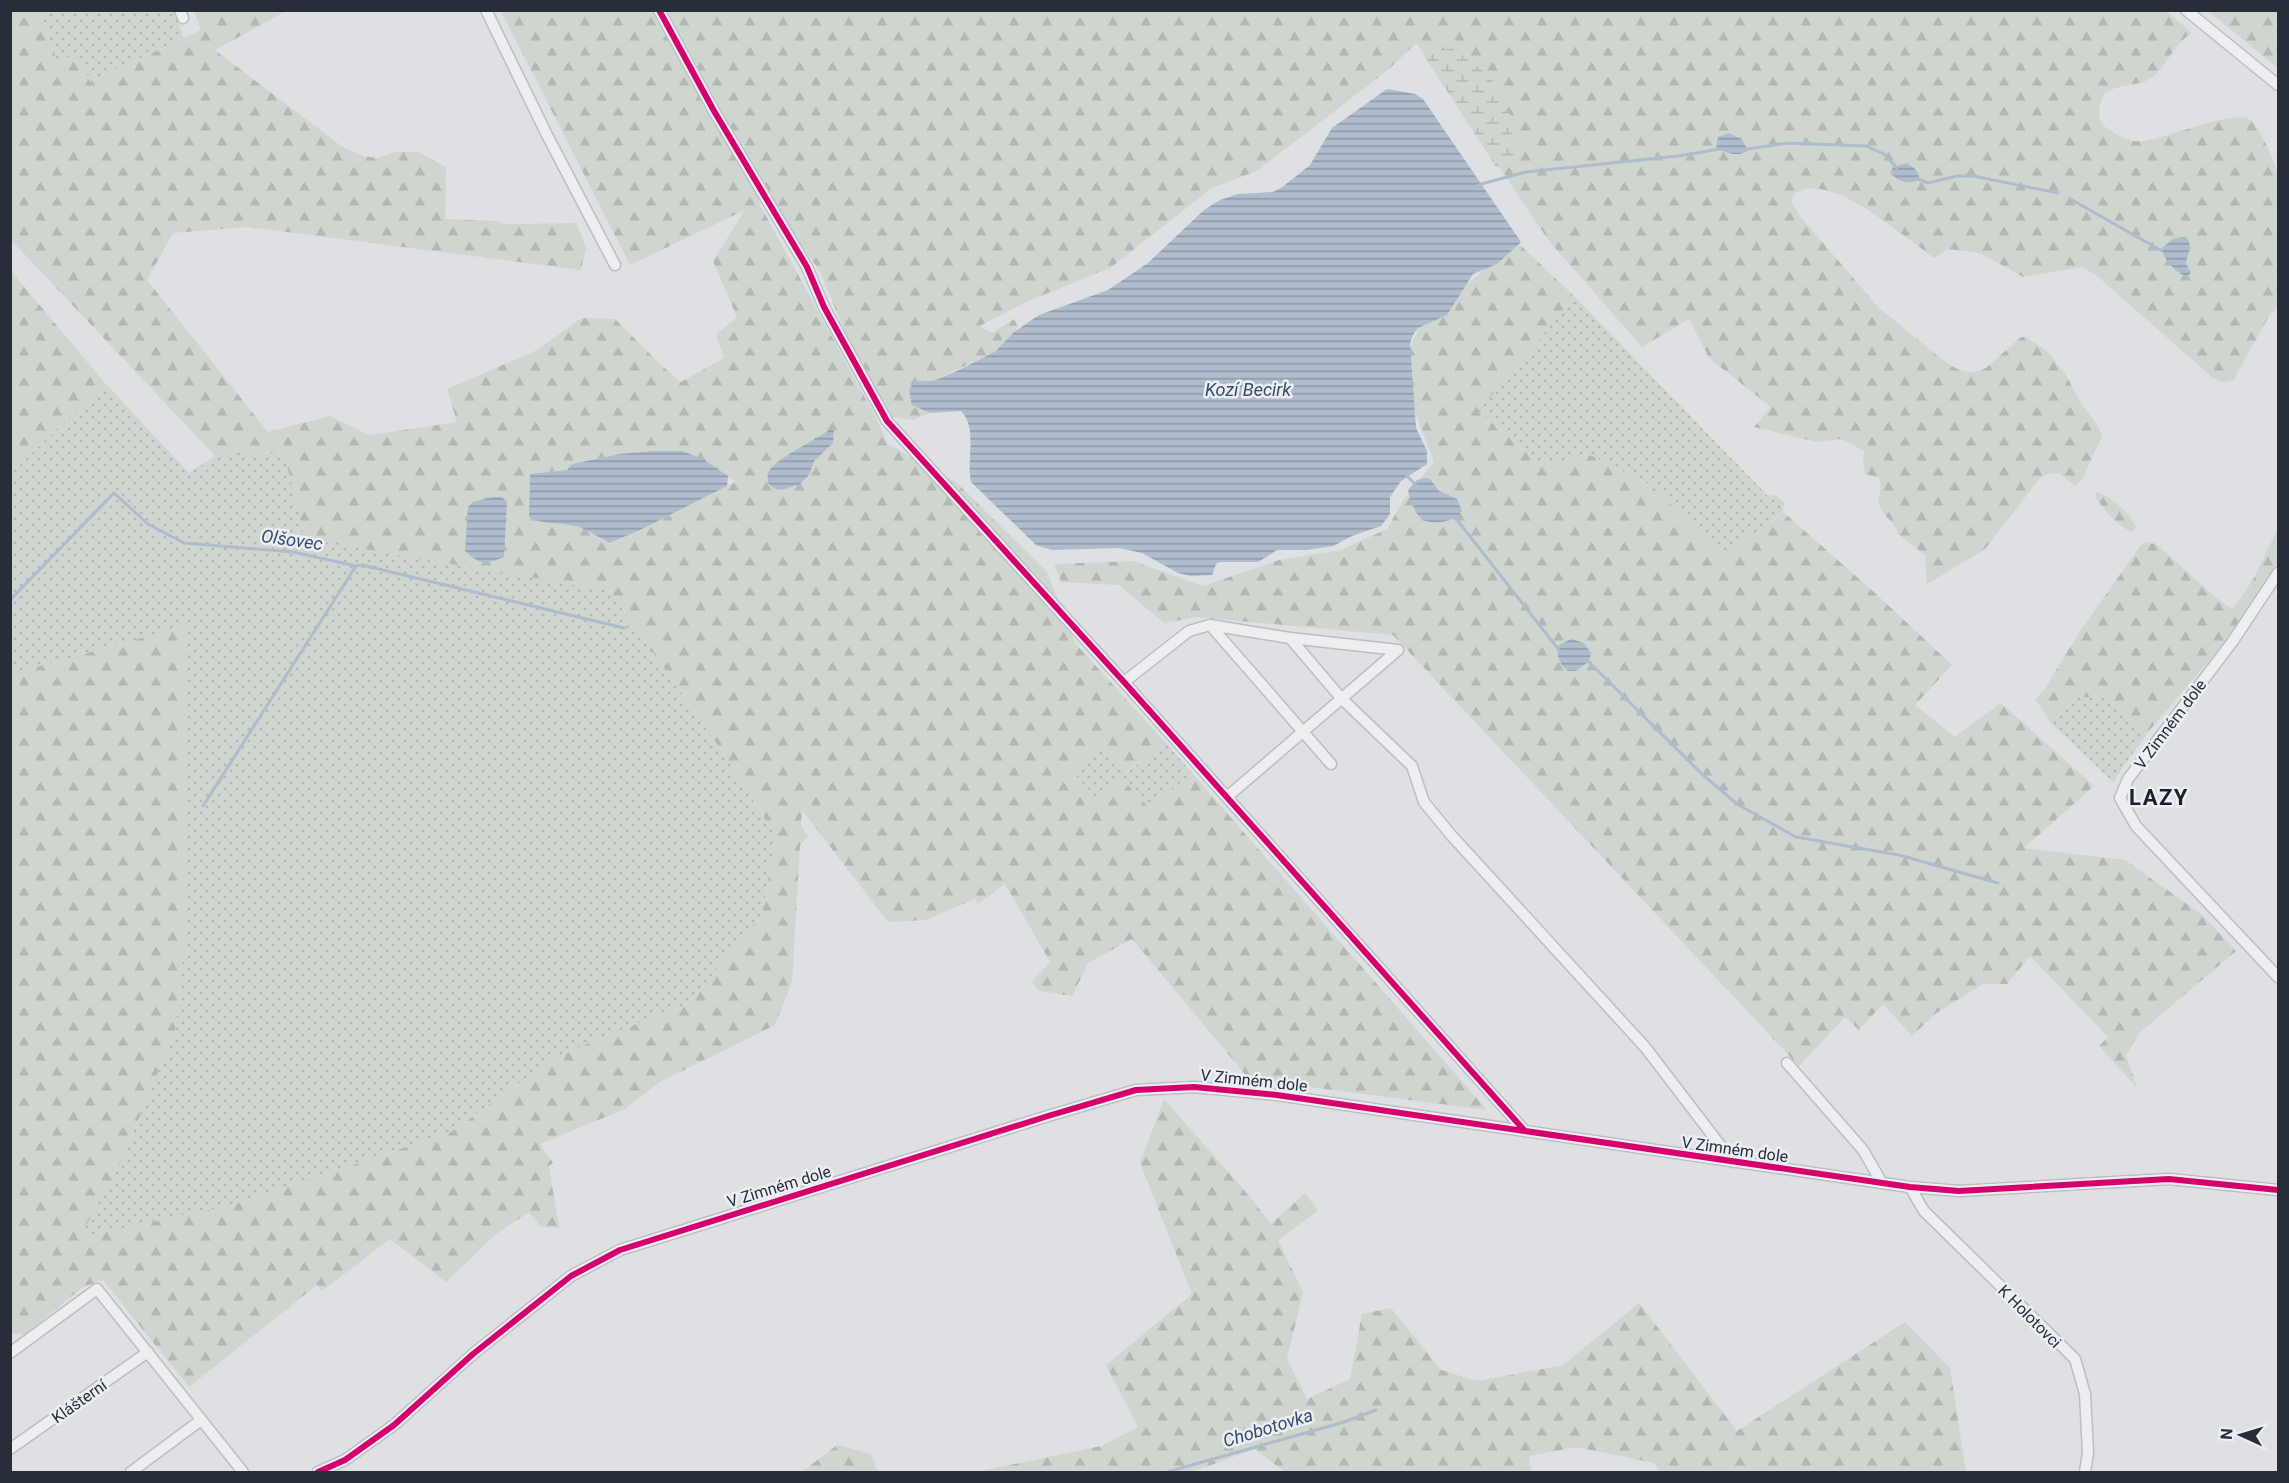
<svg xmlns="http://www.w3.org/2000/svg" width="2289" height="1483" viewBox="0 0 2289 1483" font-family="Roboto,sans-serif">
<defs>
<pattern id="green-dots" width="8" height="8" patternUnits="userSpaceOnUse" patternTransform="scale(1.5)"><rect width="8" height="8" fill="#cfd6cf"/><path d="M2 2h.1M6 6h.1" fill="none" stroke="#b2b8b2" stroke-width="1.8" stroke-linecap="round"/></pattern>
<pattern id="forest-firs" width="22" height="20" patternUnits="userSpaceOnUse" patternTransform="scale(1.5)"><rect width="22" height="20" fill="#cfd6cf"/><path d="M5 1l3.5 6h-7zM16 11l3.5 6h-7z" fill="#b2b8b2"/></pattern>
<pattern id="wetland-marsh" width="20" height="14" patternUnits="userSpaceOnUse" patternTransform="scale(1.5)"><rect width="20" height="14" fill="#cfd6cf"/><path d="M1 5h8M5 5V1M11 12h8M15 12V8" fill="none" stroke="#b2b8b2"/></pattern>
<pattern id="water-rules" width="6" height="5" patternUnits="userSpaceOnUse" patternTransform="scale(1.5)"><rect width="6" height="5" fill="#aebccd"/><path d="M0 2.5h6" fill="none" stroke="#8e99a7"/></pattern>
</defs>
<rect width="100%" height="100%" fill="#dee0e3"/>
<path fill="url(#green-dots)" d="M40 11H174L184 38 89 82 58 63Z
M1575 297 1768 496 1775 495 1785 503 1782 512 1761 532 1750 535 1721 554 1652 486 1590 455 1542 465 1477 410Z
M105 383 189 473 215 456 284 453 306 539 610 591 717 744 776 836 762 914 689 1003 557 1056 451 1132 233 1205 79 1237 123 1157 175 1031 184 947 185 626 11 674V473Z
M2077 697 2105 698 2148 732 2113 782 2051 723Z
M1166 743 1192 773 1150 809 1122 780 1098 800 1072 772 1102 746 1126 773Z"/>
<path fill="url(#forest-firs)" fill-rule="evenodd" d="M2165 10 2192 33C2173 44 2165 70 2150 79 2135 87 2121 83 2105 93 2098 106 2094 120 2108 129 2115 133 2125 140 2133 141 2156 145 2238 105 2252 121 2261 131 2274 160 2278 174 2281 184 2278 199 2278 210 2278 242 2278 274 2278 306L2269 316 2234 379C2227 384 2220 382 2213 378L2097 276 2082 267 2023 277 1980 253 1947 249 1939 256 1933 258C1924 249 1913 243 1903 235 1879 217 1824 173 1794 194L1791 201 1800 216 1878 307 1944 361C1959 371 1968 376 1986 368L2021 337H2026L2048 352 2066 375 2080 402 2098 426 2102 436 2083 478 2075 486 2059 473 2047 474 2040 478 1985 549 1927 584 1925 555 1898 534C1896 522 1880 515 1879 503 1878 493 1883 490 1879 478L1865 474 1863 457 1865 453 1863 450 1841 439 1817 442 1754 427 1771 407 1709 358 1689 319 1642 347 1549 241 1416 43 1388 70 1257 171 1212 188 1110 268 1026 302 980 326 992 333 1014 319 1018 327 1004 345 996 351 933 381H915L912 405 930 413 913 420 888 416 856 358 820 272 769 198 759 203 874 414 888 444 957 483 1047 572 1075 643 1166 743 1125 773 1102 747 1072 772 1098 800 1122 779 1150 809 1192 773 1487 1110 1249 1079 1132 939 1088 963 1072 996 1039 991 1032 982 1050 962 1005 884 978 904 975 899 926 920 888 922 802 810 801 826 808 836 800 845 792 982 775 1025 660 1082 625 1109 540 1144 553 1163 549 1166 559 1228 541 1227 529 1212 495 1235 446 1282 390 1239 322 1291 317 1285 189 1387 103 1280 83 1287 24 1335 11 1333V674L185 626 184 947 175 1031 123 1157 80 1237 233 1205 451 1132 557 1056 689 1003 762 914 776 836 717 744 610 591 305 539 284 453 215 456 11 240V11H40L58 63 78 52 90 82 201 30 194 11H286L215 50 344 148 363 156 378 158 395 152H418L446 167 445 219 499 221 502 224 576 223 586 248 581 270 248 227 173 233 147 280 268 432 330 416 369 435 457 422 447 389 535 351 582 318 615 319 660 364 681 382 724 358 716 335 737 317 713 261 745 210 630 265 501 11ZM652 451H682L708 462 735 482 638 531 609 543C599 538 590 531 579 527 564 522 540 525 529 517L530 474 567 470 577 463 620 454Z
M2208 11H2278V68Z
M1517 242 1575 297 1478 411 1542 465 1590 455 1652 486 1721 554 1750 535 1761 532 1783 512 1874 592 1952 665 1915 705 1955 737 2001 703 2094 786 2024 848 2125 860 2201 914 2236 951 2138 1034 2126 1055 2137 1088 2099 1046 2108 1037 2030 956 2007 984H1983L1935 1014 1912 1036 1883 1004 1859 1030 1845 1017 1799 1066 1393 635 1196 617 1164 623 1119 585 1061 582 1054 564 1133 561 1203 586 1279 560 1341 550 1387 529 1404 499 1434 462 1408 394V352L1421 323Z
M11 271 105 383 11 473H10Z
M2097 492C2112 497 2129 513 2136 527L2132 532C2118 526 2103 510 2095 496Z
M2278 528V565L2230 636 2148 732 2105 698 2077 697 2051 723 2035 699 2044 690 2080 631 2141 545 2145 542 2156 544 2220 601 2233 609 2254 578Z
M1164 1099 1250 1197 1271 1224 1305 1193 1318 1211 1278 1240 1303 1292 1287 1359 1307 1399 1350 1379 1362 1314 1391 1308 1441 1370 1477 1381 1563 1365 1639 1303 1737 1431 1905 1322 1950 1368 1966 1472H1660L1654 1463 1576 1447 1529 1456 1532 1472H1285L1255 1449 1192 1472H976L1101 1446 1138 1427 1106 1365 1192 1294 1140 1163Z
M837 1445 871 1454 878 1472H802Z"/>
<path fill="url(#wetland-marsh)" d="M1453 48 1490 76 1511 116 1514 156 1496 167 1423 54Z"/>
<path fill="url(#water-rules)" d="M1387 89 1415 94 1423 99 1521 242 1497 264 1473 274 1447 315 1418 328 1413 335 1410 344 1416 428 1427 451V464L1401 481 1390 497V514L1381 526 1352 536 1333 546 1307 550H1277L1258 562H1220L1216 564 1212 575 1191 576 1178 573 1142 553 1119 548 1052 550 1036 545 971 482C966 461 978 428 961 411L930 413 912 405 909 390 915 381H933L957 371 996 351 1014 332 1039 315 1108 290 1148 263 1204 210 1220 200 1238 194 1273 192 1281 188 1310 165 1332 128Z
M1729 133 1739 138 1749 150C1737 158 1728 153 1716 148L1718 137Z
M1907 163C1914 168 1920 171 1919 180 1907 185 1900 182 1890 173L1893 167Z
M2182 237H2186C2194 246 2187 253 2186 264L2191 272 2188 277C2176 273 2167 263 2162 251V248L2173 239Z
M832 428 834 431 833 443 814 461 809 475 800 484 782 490 775 489 768 483C768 479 767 476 768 473 772 460 818 439 832 428Z
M652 451H682L703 459 728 476 727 486 638 531 609 543C600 538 590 531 579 527 564 522 540 525 529 517L530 474 567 470 571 465 577 463 620 454Z
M1425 478 1430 479 1439 491 1457 499 1462 511 1456 518C1423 529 1416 520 1408 490L1417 480Z
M493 497H501L507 501 504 557C484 565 481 565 465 551L468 507 473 502Z
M1571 639 1584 643 1591 653 1589 661 1576 671H1568C1560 665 1555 655 1559 645Z"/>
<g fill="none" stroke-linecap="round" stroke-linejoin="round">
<path stroke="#aebccd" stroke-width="3" d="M1747 149 1788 143 1866 146 1884 154 1897 168
M1916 178 1928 183 1957 176H1973L2058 193
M1478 186 1481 184 1526 172 1678 156 1720 149
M2072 200 2162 251
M1404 473 1416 485
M1454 516 1559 650
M10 600 114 493 148 524 184 543 293 552 356 566 362 565 624 628
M1587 660 1702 774 1737 804 1796 837 1899 855 1998 883
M203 806 356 566
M1167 1472 1344 1422 1376 1410"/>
<g stroke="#bcbec1" stroke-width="13">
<path id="street" d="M180 10 183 18
M486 10 547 135 615 265
M659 10 714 111 807 267 824 307 887 421 1124 682 1524 1130
M2186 10 2278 85
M2278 573 2233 641 2128 779 2120 798 2136 826 2278 977
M1210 625 1331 764
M1124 682 1189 631 1210 625 1290 638 1341 698 1412 766 1424 802 1451 835 1645 1047 1733 1162
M1227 797 1398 650 1290 638
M1787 1063 1863 1150 1882 1183
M1910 1187 1924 1211 2075 1359 2085 1394 2088 1453 2085 1472
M10 1353 97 1289 243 1472
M10 1449 148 1352
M131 1472 201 1420
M318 1472 345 1460 394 1425 473 1354 571 1276 620 1250 1048 1116 1136 1090 1194 1087 1277 1095 1910 1187 1959 1191 2169 1179 2278 1190"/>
</g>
<use href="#street" stroke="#edeef0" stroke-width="10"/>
<g stroke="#ebeef3" stroke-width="10">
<path id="cycleway" d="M659 10 714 111 807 267 824 307 887 421 1124 682 1524 1130
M318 1472 345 1460 394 1425 473 1354 571 1276 620 1250 1048 1116 1136 1090 1194 1087 1277 1095 1910 1187 1959 1191 2169 1179 2278 1190"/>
</g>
<use href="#cycleway" stroke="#d6006c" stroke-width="6"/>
</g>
<g text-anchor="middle" stroke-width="5" stroke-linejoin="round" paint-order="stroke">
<g font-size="16" fill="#272e3a" stroke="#ebeef3">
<text transform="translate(2170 724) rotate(-53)" y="6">V Zimném dole</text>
<text transform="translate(1254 1080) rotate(6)" y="6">V Zimném dole</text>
<text transform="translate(1735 1149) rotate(8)" y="6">V Zimném dole</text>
<text transform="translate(779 1186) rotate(-17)" y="6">V Zimném dole</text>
<text transform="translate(2030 1316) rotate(45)" y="6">K Holotovci</text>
<text transform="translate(79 1401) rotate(-35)" y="6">Klášterní</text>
</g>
<g font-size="18" font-style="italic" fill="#354d6a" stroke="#ebeef3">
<text x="1248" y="396">Kozí Becirk</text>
<text transform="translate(292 540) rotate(8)" y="6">Olšovec</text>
<text transform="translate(1268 1428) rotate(-17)" y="6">Chobotovka</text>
</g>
<g font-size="22" font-weight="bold" letter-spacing="1.5" fill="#191f2b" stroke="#ebeef3">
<text x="2159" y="805">LAZY</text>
</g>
</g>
<rect width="2289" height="1483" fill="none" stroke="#272e3a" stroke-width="24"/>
<g transform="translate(2241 1435) rotate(274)" stroke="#ebeef3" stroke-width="4.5" paint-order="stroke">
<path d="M0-4.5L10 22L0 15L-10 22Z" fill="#272e3a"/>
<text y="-9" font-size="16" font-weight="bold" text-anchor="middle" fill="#272e3a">N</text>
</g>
</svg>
